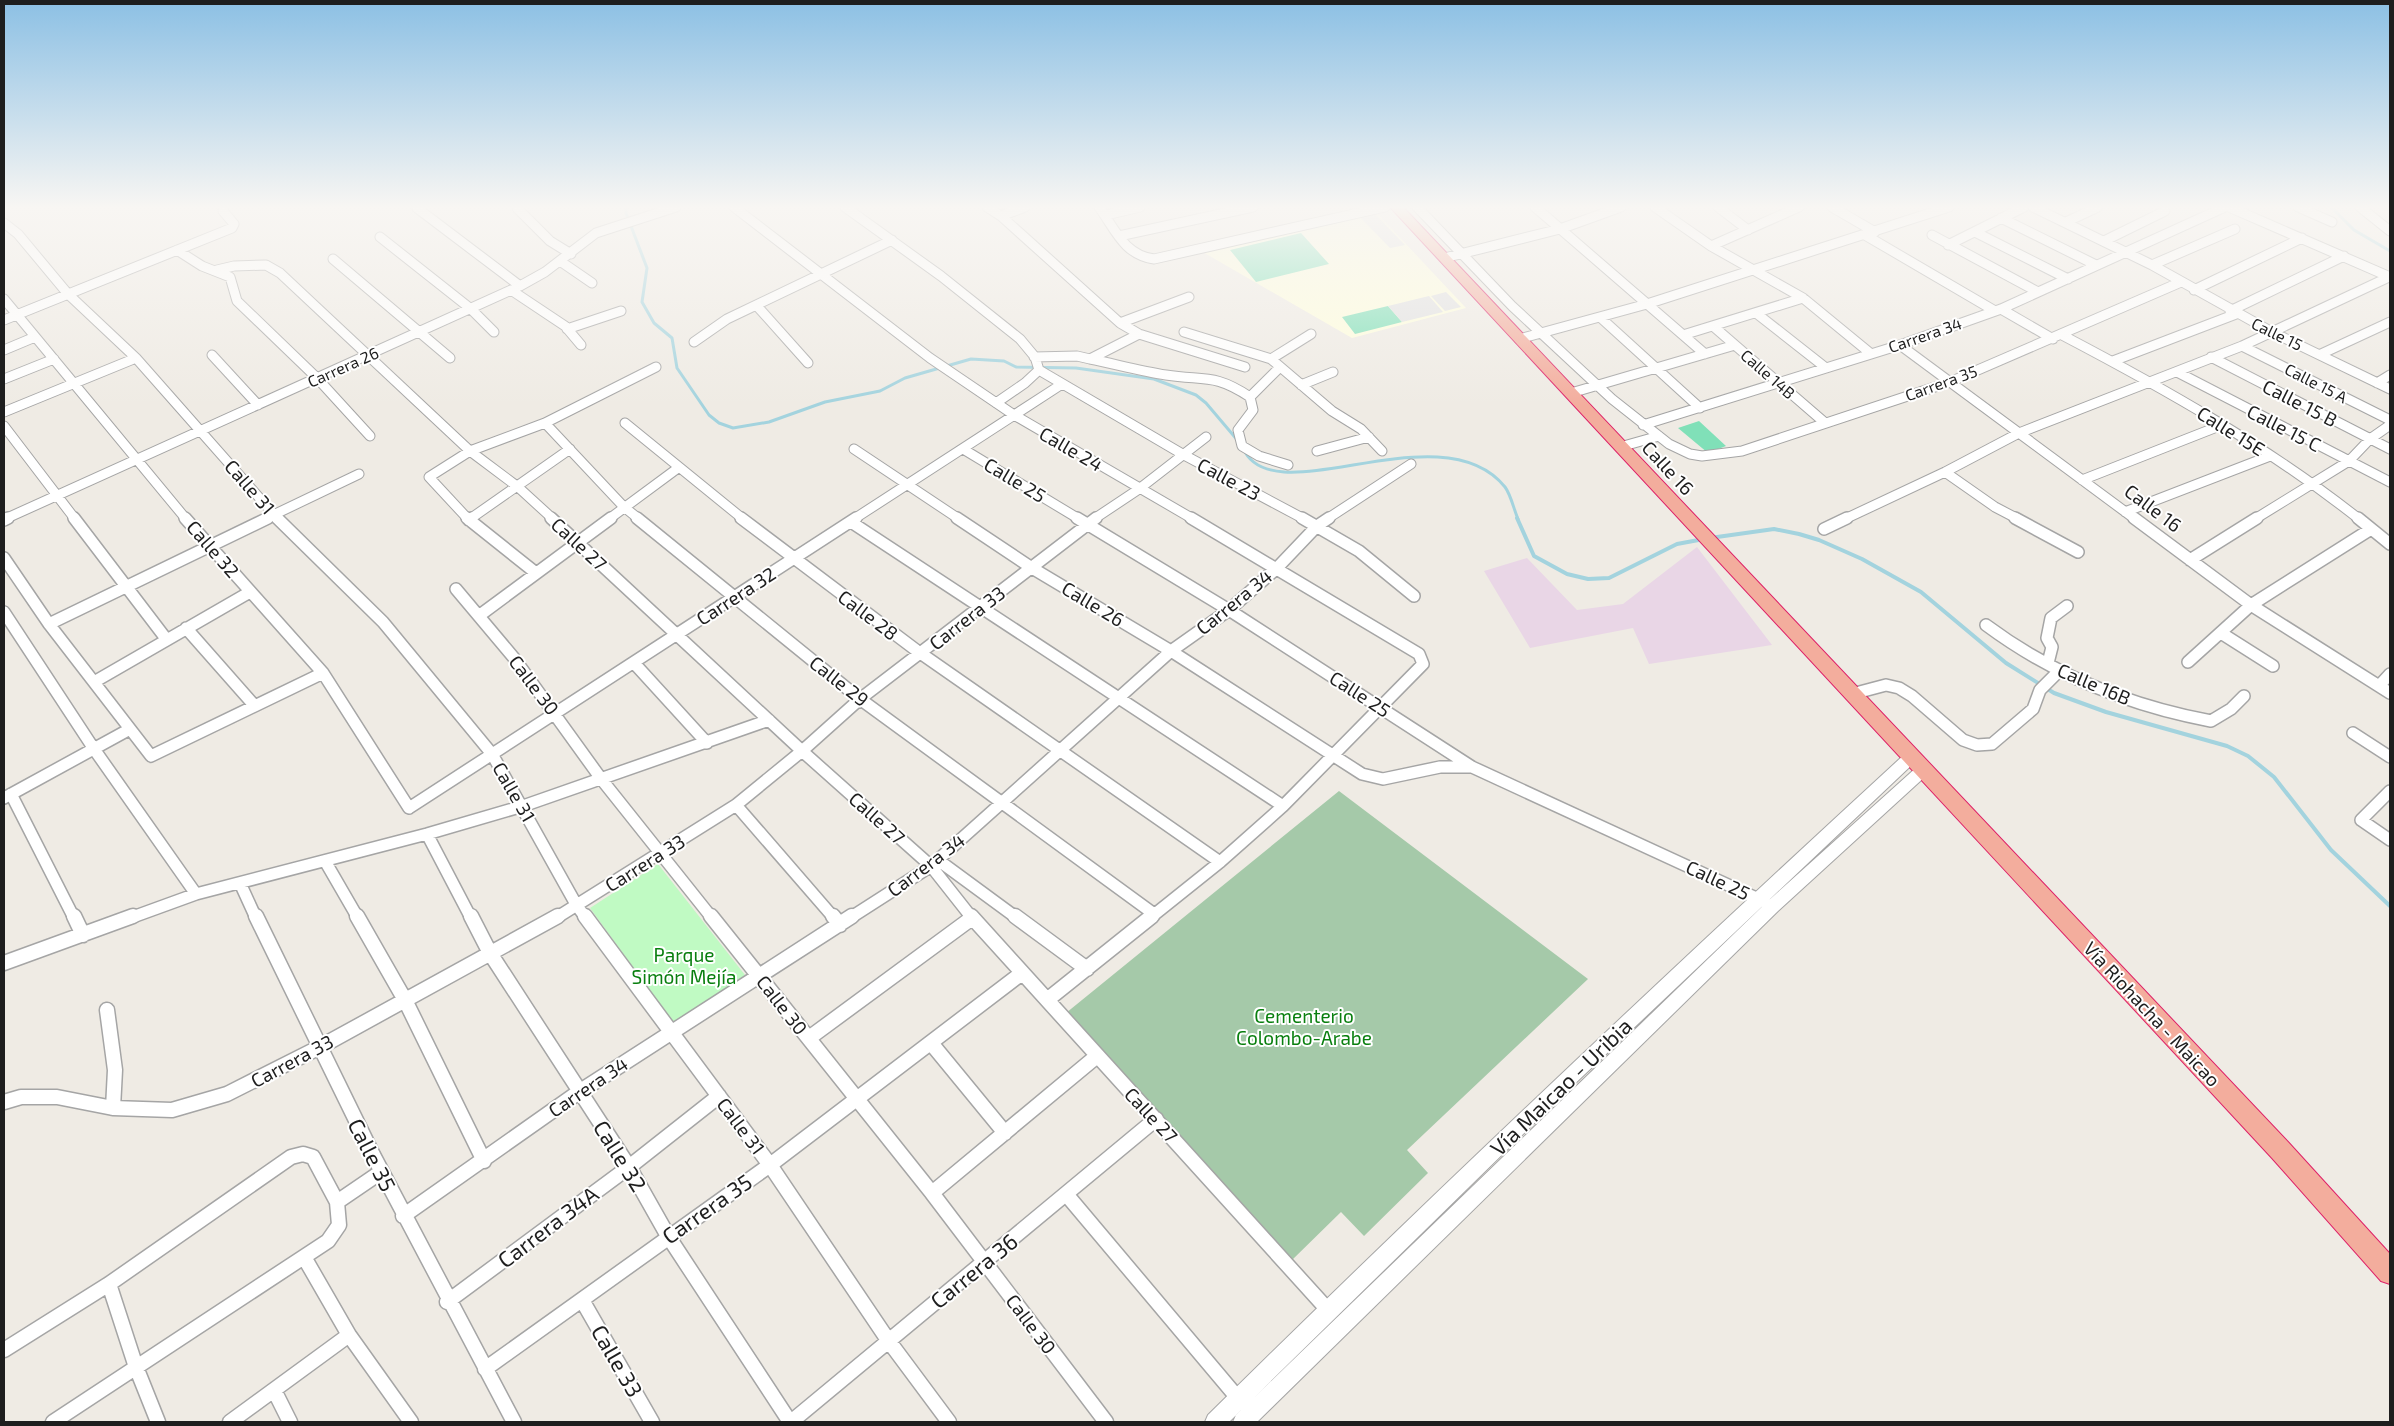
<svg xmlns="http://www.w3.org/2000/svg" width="2394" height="1426" viewBox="0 0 2394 1426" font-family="'Exo 2',sans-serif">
<rect width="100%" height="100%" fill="#efebe4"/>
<path fill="#e9d6e6" d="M1697 547 1772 645 1649 664 1633 628 1530 648 1484 571 1527 558 1577 610 1623 604Z"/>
<path fill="#fffedd" d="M1374 210 1466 308 1352 338 1201 251Z"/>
<path fill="#a5c9a9" d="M1339 791 1588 979 1407 1150 1428 1173 1364 1236 1341 1212 1291 1261 1066 1013Z"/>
<path fill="#c0fac3" d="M658 864 745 975 674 1024 590 908Z"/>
<path fill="#80e0b8" d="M1301 233 1329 264 1256 282 1230 250Z
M1388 306 1402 322 1355 334 1342 317Z
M1699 421 1726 446 1708 453 1678 428Z"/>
<path fill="#e2e2e2" d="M1374 213 1405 245 1390 248 1359 216Z
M1446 292 1461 307 1445 311 1431 296Z
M1429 296 1443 312 1402 322 1388 306Z"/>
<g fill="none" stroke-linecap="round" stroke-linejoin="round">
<path stroke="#a3d3de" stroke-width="3" d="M626 207V213L647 268 642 302 654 323 672 338 677 368 709 415 719 423 733 428 769 422 825 402 880 391 905 378 971 359 1004 361 1016 367 1076 368 1154 379 1196 395 1206 403 1239 442
M2331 207 2354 230 2390 251
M1243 448C1272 517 1441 408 1505 487 1511 495 1514 510 1518 519"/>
<path stroke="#a3d3de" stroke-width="4" d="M1517 518 1534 556 1567 574 1588 579 1609 578 1677 544 1704 539
M1710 538 1774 529 1799 534 1819 540 1862 559 1921 592 2006 663 2054 693 2106 712 2227 746 2248 756 2274 777 2331 850 2390 906"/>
<g stroke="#a5a5a5" stroke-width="11">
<path id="minor-far2" d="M734 207 930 358 1014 415 1193 519
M845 207 941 276 1020 339 1035 357 1039 370
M987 207 1001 216 1120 323 1139 334 1245 367
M1099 207C1115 229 1124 255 1154 259L1385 207
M1417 207 1512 306 1612 399 1669 444 1690 454 1702 456 1742 451 1950 382 2181 282
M1535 207 1705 354
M1655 207 1711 246 1803 298 1870 353
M1718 207 1748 230
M1832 207 1875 232
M2033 207 2152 265 2272 332 2390 389
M2229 207 2390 277
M2298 207 2332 222
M2360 207 2390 231
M417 208 520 286
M517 208 550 241 571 254
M1106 215 1140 207
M1001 216 1025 207
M2001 218 2096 265
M2066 222 2098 207
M4 223 18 234 68 294 136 358 278 519
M1975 232 2068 279
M1865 235 1995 311
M1932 235 2038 292
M1119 236 1253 207
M380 237 471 309 494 332
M2104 241 2165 211
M1948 245 2024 207
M1711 246 1799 207
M177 250 202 266 230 277 237 301 317 378 370 436
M1444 258 1560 229 1621 207
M333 259 450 358
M560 261 592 283
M2152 265 2235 229
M217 270 234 266 266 265 280 273 470 451 518 487 553 519
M511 290 565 326 581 345
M2194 290 2302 238
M4 299 186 519
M757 306 808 363
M2001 309 2053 339
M2230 311 2344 256
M1756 313 1826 368
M1601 318 1700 408
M4 320 232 228 234 224 223 211
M1120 323 1189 297
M1713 326 1824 422
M567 329 621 311
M1184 332 1271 359 1332 411 1361 429 1382 451
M1683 335 1803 298
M2062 335C2165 389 2268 447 2359 519
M1519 339 1647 304 1949 207
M694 342 727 319 892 240
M1900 345 2135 519
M2242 346 2390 420
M4 350 35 337
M2321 354 2390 322
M212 355 258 405
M1034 357 1077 356 1090 359 1139 334
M2211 357 2390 449
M1090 359C1115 364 1140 371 1166 375 1204 381 1214 373 1250 397L1253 410 1238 430 1242 446 1259 456 1288 465
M1271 359 1311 334
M2113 361 2236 314
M1039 370 1184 455 1304 519
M2179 373 2390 482
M4 379 54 359
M2377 383 2390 375
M1301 385 1333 372
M1571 393 1735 345
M1250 397 1279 368
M996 403 1025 383 1039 370
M4 412 136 358
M545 423 624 507 639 519
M625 423 743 519
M1643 425 1900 345 2001 309 2225 207
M4 426 75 519
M1620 447 1659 436
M854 449 959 519
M963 449 1079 519
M1317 451 1369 437
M1945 472 1995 507 2018 519
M2082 480 2222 425
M2125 512 2270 456
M5 519 520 286 545 272 596 233 676 207
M265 519 359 474
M468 519 429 477 470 451 545 423 656 367
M470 519 570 449
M609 519 678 468
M854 519 1062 384
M1094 519 1139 489 1206 437
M1327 519 1411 464
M1845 519 1945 472 2019 433 2242 346 2389 277
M2255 519 2349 461 2370 439 2390 425"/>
</g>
<g stroke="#a5a5a5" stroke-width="14">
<path id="minor-far1" d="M74 518 167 640
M185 518 323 673 409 808 856 518
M277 518 383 622 492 754 577 906 586 918
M467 518 536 573
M551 518 802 751 931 866 972 918
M637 518 860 699 1154 914
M741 518 916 650 1220 862
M957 518 1032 568 1171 651 1362 774 1383 779 1440 767H1471
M1077 518 1229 610 1472 767 1765 902
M1302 518 1359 551 1414 596
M2015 518 2078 552
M2134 518 2251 605 2390 693
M2358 518 2390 544
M4 520 8 518
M469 520 472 518
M851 522 1283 806
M1824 529 1847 518
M4 558 49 624 151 756 323 673
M2190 560 2257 518
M456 589 514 658 602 780 712 918
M4 612 94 749 196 894
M480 615 611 518
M49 624 268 518
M1986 625C2052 674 2130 706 2211 721L2231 709 2244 696
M186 628 254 705
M2221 633 2273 666
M2188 662 2251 605 2371 529
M634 663 707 743
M2048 663 2052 647 2047 638 2051 618 2067 606
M94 682 250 592
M2379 686 2390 674
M1852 694 1886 685 1899 688 1912 696 1963 740 1977 745 1992 744 2033 709 2040 690 2060 670
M2353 733 2390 757
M2390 791 2361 820 2390 840
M11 794 74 918
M4 798 130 729
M736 805 834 918
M427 834 471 918
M938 860 1017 918
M325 861 358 918
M240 883 256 918
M130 918 196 894 427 834 523 806 769 720
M556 918 736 805 802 751 860 699 1096 518
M850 918 931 866 1171 651 1229 610 1277 568 1317 526 1329 518
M1150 918 1220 862 1283 806 1423 664 1419 654 1191 518"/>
</g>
<g stroke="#a5a5a5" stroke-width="17">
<path id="minor" d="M74 916 83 935
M256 916 373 1155 514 1422
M357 916 405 1000 484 1161
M471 916 490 953 629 1167 668 1236 790 1422
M585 916 770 1165 888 1340 949 1422
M711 916 932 1193 1106 1422
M833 916 840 925
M971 916 1328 1310
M1015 916 1087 969
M4 963 133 916
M1047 1000 1152 916
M107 1010 115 1070 113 1108
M809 1038 972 918
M931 1043 1005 1133
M4 1102 21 1097H57L113 1108 172 1110 227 1094 318 1048 558 916
M932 1193 1097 1056
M1066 1194 1242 1403
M337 1202 381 1172
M403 1216 579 1092 852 916
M304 1257 349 1335 411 1422
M109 1284 136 1367 158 1422
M582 1300 652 1422
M447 1302 629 1167 719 1096
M4 1350 109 1284 291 1157 303 1154 313 1157 337 1202 339 1225 328 1241 53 1422
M485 1369 770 1165 1022 973
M274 1390 290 1422
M230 1422 349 1335
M791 1422 1156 1119"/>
</g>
<g stroke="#a5a5a5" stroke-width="2">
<path id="tertiary" d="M1911 751 1916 753 1918 757 1916 761 1566 1092 1229 1422H1205L1208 1415C1436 1190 1670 970 1906 753Z
M1923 764 1928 766 1930 770 1928 774 1778 911 1257 1422H1233L1236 1415 1768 901 1918 766Z"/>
</g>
<g stroke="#de2068" stroke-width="2">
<path id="trunk" d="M1390 207H1403L2288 1142 2390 1254V1284L2381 1281 2272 1158Z"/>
</g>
<use href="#minor-far2" stroke="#fff" stroke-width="9"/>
<use href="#minor-far1" stroke="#fff" stroke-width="11"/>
<use href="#minor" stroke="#fff" stroke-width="14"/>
<use href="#tertiary" fill="#fff" fill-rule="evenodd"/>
<use href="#trunk" fill="#f3ad9d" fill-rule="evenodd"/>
</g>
<linearGradient id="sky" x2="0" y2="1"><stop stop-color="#8cc0e4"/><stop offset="0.51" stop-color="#f8f6f3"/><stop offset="1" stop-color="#f8f6f3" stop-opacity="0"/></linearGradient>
<rect width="2394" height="406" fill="url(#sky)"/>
<g text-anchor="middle" stroke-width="4" stroke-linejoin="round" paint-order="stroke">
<g font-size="16" fill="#1e1e1e" stroke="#fff">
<text transform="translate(2277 334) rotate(26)" y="6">Calle 15</text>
<text transform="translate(1925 335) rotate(-19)" y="6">Carrera 34</text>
<text transform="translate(343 367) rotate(-24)" y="6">Carrera 26</text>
<text transform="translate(1768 374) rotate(41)" y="6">Calle 14B</text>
<text transform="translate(1941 383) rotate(-20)" y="6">Carrera 35</text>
<text transform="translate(2316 383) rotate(27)" y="6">Calle 15 A</text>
</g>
<g font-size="19" fill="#1e1e1e" stroke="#fff">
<text transform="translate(2300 403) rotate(27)" y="7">Calle 15 B</text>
<text transform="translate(2284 428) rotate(27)" y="7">Calle 15 C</text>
<text transform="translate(2231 431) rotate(32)" y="7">Calle 15E</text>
<text transform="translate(1071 449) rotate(30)" y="7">Calle 24</text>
<text transform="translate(1668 468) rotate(47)" y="7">Calle 16</text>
<text transform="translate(1229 479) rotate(28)" y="7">Calle 23</text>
<text transform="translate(1015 480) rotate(31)" y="7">Calle 25</text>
<text transform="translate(250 487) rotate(49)" y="7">Calle 31</text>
<text transform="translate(2153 508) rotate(37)" y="7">Calle 16</text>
<text transform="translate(579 544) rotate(43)" y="7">Calle 27</text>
<text transform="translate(213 549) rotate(49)" y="7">Calle 32</text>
<text transform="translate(736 596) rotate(-33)" y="7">Carrera 32</text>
<text transform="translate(1234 602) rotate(-39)" y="7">Carrera 34</text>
<text transform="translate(1093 604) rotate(31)" y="7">Calle 26</text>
<text transform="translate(868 615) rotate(37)" y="7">Calle 28</text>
<text transform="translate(967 618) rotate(-38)" y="7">Carrera 33</text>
<text transform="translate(839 681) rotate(38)" y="7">Calle 29</text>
<text transform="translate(2094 684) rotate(23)" y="7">Calle 16B</text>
<text transform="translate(534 685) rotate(53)" y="7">Calle 30</text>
<text transform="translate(1360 694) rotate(33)" y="7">Calle 25</text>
<text transform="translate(514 792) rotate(60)" y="7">Calle 31</text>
<text transform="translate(877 818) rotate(42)" y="7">Calle 27</text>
<text transform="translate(645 863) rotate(-32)" y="7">Carrera 33</text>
<text transform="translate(926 865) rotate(-37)" y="7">Carrera 34</text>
<text transform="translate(1718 880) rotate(25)" y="7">Calle 25</text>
<text transform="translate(782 1005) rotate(52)" y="7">Calle 30</text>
<text transform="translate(2152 1014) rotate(47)" y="7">Vía Riohacha - Maicao</text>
<text transform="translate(292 1061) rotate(-28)" y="7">Carrera 33</text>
<text transform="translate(588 1087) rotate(-34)" y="7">Carrera 34</text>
<text transform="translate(1151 1115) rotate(47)" y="7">Calle 27</text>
<text transform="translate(741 1126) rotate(53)" y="7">Calle 31</text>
<text transform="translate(1031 1324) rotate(53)" y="7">Calle 30</text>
</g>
<g font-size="19" fill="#097f0f" stroke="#fff">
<text x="684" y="962">Parque<tspan x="684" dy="22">Simón Mejía</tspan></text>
<text x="1304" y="1023">Cementerio<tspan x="1304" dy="22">Colombo-Arabe</tspan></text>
</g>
<g font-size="22" fill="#1e1e1e" stroke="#fff">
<text transform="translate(1561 1087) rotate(-44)" y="8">Vía Maicao - Uribia</text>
<text transform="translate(372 1155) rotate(63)" y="8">Calle 35</text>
<text transform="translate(620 1156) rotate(58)" y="8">Calle 32</text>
<text transform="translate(707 1209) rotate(-35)" y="8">Carrera 35</text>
<text transform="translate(548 1227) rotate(-37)" y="8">Carrera 34A</text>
<text transform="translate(974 1271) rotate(-39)" y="8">Carrera 36</text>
<text transform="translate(617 1361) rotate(60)" y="8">Calle 33</text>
</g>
</g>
<rect width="2394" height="1426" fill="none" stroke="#1e1e1e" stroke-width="10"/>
</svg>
